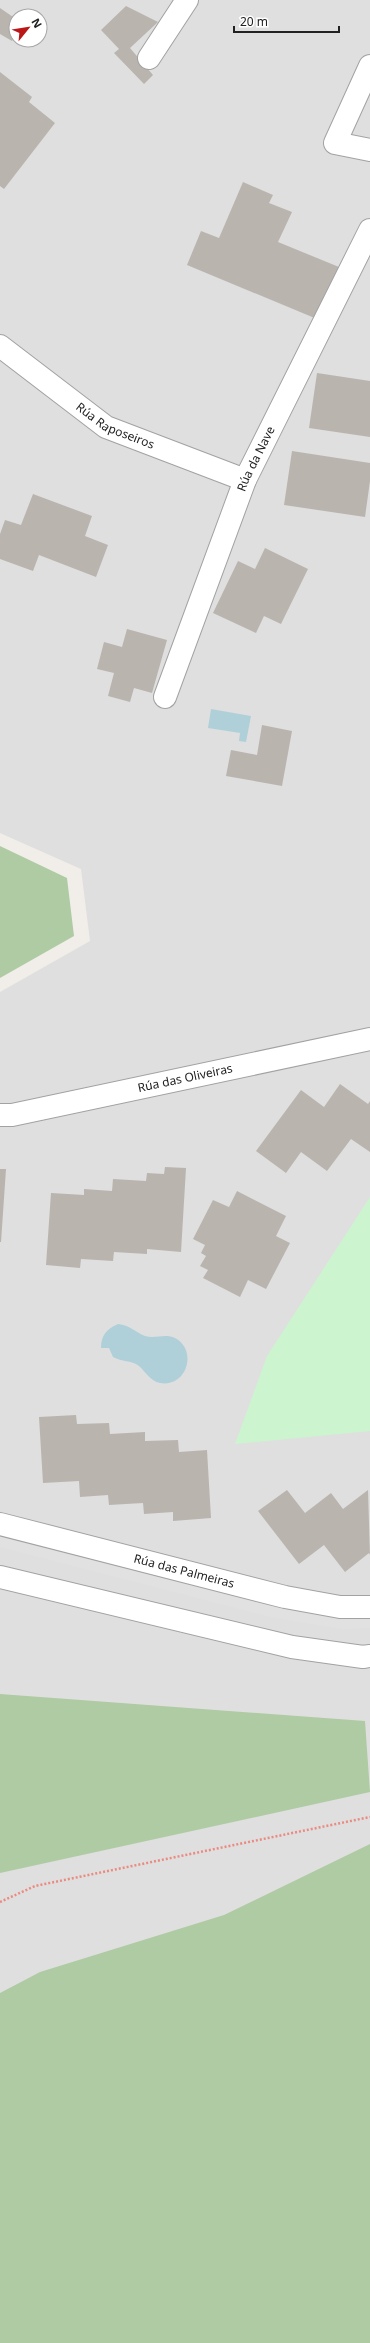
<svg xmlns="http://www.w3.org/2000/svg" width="370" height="2343" viewBox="0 0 370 2343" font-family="'Noto Sans',sans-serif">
<rect width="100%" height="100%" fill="#f1eee9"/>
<path fill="#dfdfdf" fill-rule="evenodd" d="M0 0H370V2343H0V992L90 941 81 869 0 833ZM16 16H40V40H16Z"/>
<path fill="#afcba3" d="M0 846 67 878 74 936 0 978Z
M0 1694 365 1721 370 1792 0 1873Z
M370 1844V2343H0V1993L40 1972 224 1915Z"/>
<path fill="#ccf4cf" d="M370 1197V1431L235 1444 267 1356Z"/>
<path fill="#e1e1e1" d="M0 1534 272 1606 341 1617 370 1616V1628L342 1629 270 1617 0 1547Z"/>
<path fill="#afd0d9" d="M211 709 251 716 246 742 239 741 240 733 208 728Z
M118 1324C130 1325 135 1332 145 1336 156 1339 165 1333 175 1338 198 1350 187 1388 160 1383 150 1381 146 1372 139 1366 131 1360 122 1362 113 1357L109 1348H101C101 1336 106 1329 118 1324Z"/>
<path fill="#bab4af" d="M126 6 158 22 130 48 153 75 144 84 114 53 119 49 101 30Z
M0 8 16 19V35L12 41 0 34Z
M0 72 32 97 29 102 55 123 4 189 0 186Z
M243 182 273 195 269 203 292 212 278 242 339 267 317 319 187 265 201 231 219 238Z
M317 373 370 381V437L309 428Z
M292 451 370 463V481L365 517 284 505Z
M33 494 92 516 85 536 108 545 96 577 39 555 33 571 0 559V534L5 520 21 525Z
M265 548 308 569 281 624 264 616 256 633 213 613 238 561 255 569Z
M127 629 167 640 152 693 134 688 130 702 108 696 114 673 97 669 104 642 122 647Z
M262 725 292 731 282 786 226 776 231 750 257 755Z
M340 1084 368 1104 370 1101V1152L351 1139 327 1171 301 1152 286 1173 256 1151 301 1090 324 1107Z
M165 1167 186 1168 181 1252 147 1249V1254L114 1252 113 1261 81 1259 80 1268 46 1265 51 1193 84 1195V1189L112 1191 113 1179 146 1181 147 1173 164 1174Z
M0 1169H6L1 1242H0Z
M237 1191 286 1216 276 1236 290 1243 266 1289 248 1280 240 1297 203 1278 208 1270 200 1266 206 1256 201 1253 205 1245 193 1239 213 1200 229 1207Z
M76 1415 77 1424 109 1423 110 1434 145 1432V1441L178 1440 179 1452 207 1450 211 1518 173 1521V1512L144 1514 143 1503 109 1505 108 1495 80 1497 79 1481 43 1483 39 1417Z
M287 1490 305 1513 331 1493 343 1509 368 1490 370 1555 369 1553 345 1572 324 1545 299 1564 258 1511Z"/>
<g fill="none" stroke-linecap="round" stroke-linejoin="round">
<g stroke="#a2a2a2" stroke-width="24">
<g id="street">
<path d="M149 58 187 0"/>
<path d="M370 66 335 143 370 150"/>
<path id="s1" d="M0 346 106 427 245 480"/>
<path id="s2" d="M165 697 245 480 370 230"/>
<path id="s3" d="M0 1115H12L370 1039"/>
<path id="s4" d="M0 1524 285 1597 340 1607H370"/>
<path d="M0 1577 292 1647 363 1657 370 1656"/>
</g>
</g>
<path stroke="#eb8a80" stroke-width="2.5" stroke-dasharray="2 2" stroke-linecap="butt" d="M0 1902 35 1886 370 1817"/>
<use href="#street" stroke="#fff" stroke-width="22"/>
</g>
<g text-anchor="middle" stroke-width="3.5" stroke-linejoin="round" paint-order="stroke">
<g font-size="12" fill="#212121" stroke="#fff">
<text dy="4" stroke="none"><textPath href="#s1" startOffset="141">Rúa Raposeiros</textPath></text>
<text dy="4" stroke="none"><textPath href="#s2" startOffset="255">Rúa da Nave</textPath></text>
<text dy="4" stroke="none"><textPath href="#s3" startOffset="189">Rúa das Oliveiras</textPath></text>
<text dy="4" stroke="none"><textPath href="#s4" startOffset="190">Rúa das Palmeiras</textPath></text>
</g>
</g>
<g transform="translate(28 28) rotate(60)"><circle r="19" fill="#ffffff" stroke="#a6a6a6"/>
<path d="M0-3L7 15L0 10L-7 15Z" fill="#bc1718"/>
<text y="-6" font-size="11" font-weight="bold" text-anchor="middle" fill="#212121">N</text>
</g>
<path d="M234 26v6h105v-6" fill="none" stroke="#212121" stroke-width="2"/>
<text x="240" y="26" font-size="12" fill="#212121" stroke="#ffffff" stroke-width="3" paint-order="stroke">20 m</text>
</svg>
